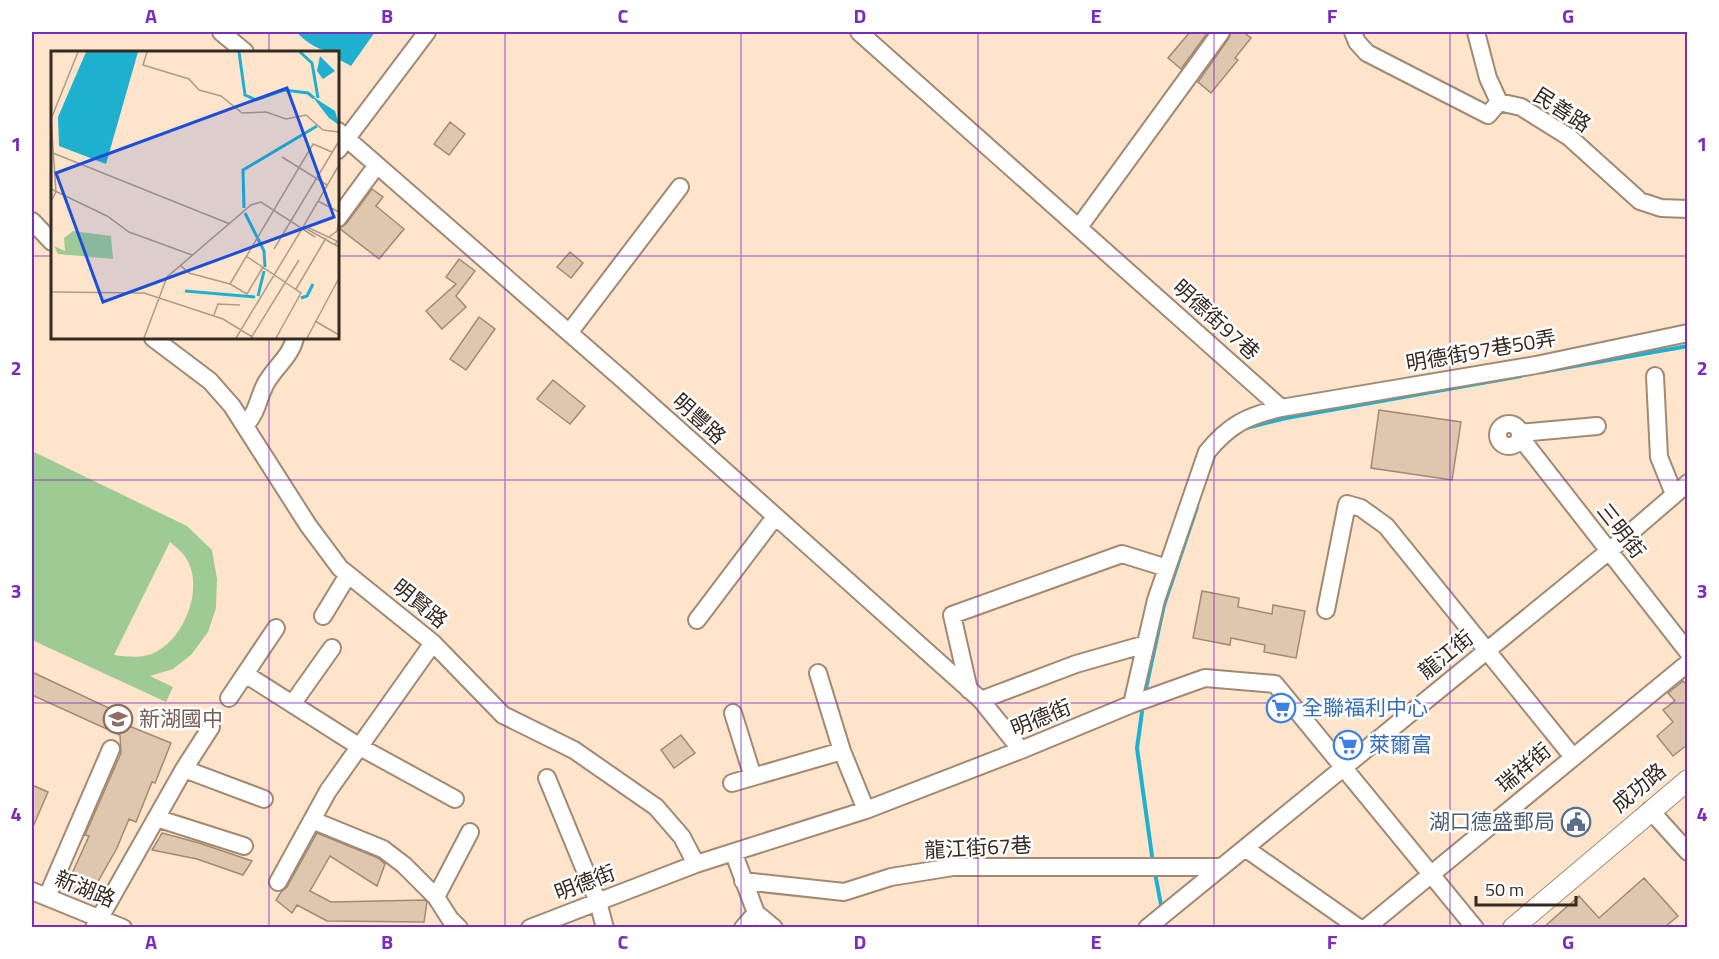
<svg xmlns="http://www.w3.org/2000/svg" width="1719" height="959" viewBox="0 0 1719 959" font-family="'Titillium Web','Noto Sans TC',sans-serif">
<rect width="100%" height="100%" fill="#ffe4cc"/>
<path fill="#9eca93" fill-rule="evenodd" d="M32 451 187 526 212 550 217 579 216 608 208 632 191 655 173 669 150 676 173 687 166 702 32 640ZM170 542C175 546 183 553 186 558 204 586 186 634 159 650 146 659 129 657 114 655Z"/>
<path fill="#1fb0d0" d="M296 32H375L351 66 338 59V52C319 52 309 44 296 32Z"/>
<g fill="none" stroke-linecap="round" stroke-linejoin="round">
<path stroke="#1fb0d0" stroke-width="4" d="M1541 372 1688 346
M1246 428 1286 418 1521 376
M1146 688 1164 605 1197 507
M1142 712 1137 748 1153 863
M1155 873 1162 910"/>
</g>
<path fill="#dfc6ae" stroke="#a18972" stroke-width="1.5" d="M1190 32H1208L1181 69 1168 58Z
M1231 32H1243L1251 38 1235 58 1238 60 1211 93 1198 82 1229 38Z
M450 122 465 134 449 155 434 144Z
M372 189 383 197 376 206 404 229 379 259 339 228 346 224Z
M570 252 583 263 571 278 557 267Z
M459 259 475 271 456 296 466 307 442 329 426 311 456 284 446 277Z
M479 317 495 329 466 370 450 359Z
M553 380 585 406 570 424 537 399Z
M1379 410 1461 422 1452 480 1371 468Z
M1202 591 1239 598 1238 607 1272 614 1273 605 1305 611 1296 658 1264 652 1265 645 1231 638 1230 645 1193 638Z
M32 672 128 717 124 724 171 743 155 783 152 782 136 822 129 819 117 848 88 899 65 889 89 836 85 835 121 753 120 735 32 695Z
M1683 681 1688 686V744L1673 756 1657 736 1673 722 1663 710 1675 701 1668 693Z
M681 735 695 753 674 768 661 750Z
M32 785 48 792 32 829Z
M162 833 199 843 252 861 243 875 197 859 152 850Z
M317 833 378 858 385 864 377 886 330 856 310 891 331 902 425 900 427 902 424 922 327 921 297 905 292 913 276 900 281 892 287 887Z
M1644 878 1678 916 1665 927H1544L1579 896 1599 918Z"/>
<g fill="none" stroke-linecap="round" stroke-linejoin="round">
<g stroke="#a18973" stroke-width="20">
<path id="minor" d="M221 32 245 52
M859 32 1281 408
M1353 32 1357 42 1367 53 1488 115 1499 102 1521 107 1569 137 1640 201 1661 208 1688 209
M1476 32 1488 78 1499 102
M338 131 622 379 981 700 1021 750
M338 150 427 32
M338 218 377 165
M32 221 52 242
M1079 227 1221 32
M569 333 680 187
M153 338 210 381 232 406 308 525 340 568 433 643 503 715 574 750 656 807 682 837 696 864
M1655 376 1659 457 1674 494
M1498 435a11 11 0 1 1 22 0a11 11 0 1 1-22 0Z
M245 426C259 409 257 400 266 383 275 367 291 356 295 338
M1520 433 1597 426
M1520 437 1688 652
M1326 610 1347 504 1361 508 1386 526 1573 757
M323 616 348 575
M697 620 775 517
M818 673 842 751
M245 674 360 747 455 799
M969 690 952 615 1122 554 1167 568
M229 698 276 628
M981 700 1076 664 1146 644
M293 703 332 648
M1132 704 1156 600 1207 452C1229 425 1247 416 1281 408L1536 365 1688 333
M733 713 753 777
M184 769 264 799
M547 778 598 902 605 928
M732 783 842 751 866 810
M1650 810 1688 852
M156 818 244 846
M312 820 383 849 404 865 436 897 450 919 459 928
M1245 848 1359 928
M734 854 756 913 774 928
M743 881 844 892 891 877 953 867H1221
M278 882 328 791 433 643
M32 891 123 928
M47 897 111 749
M436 897 470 832
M94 928 184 769 211 727
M530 928 696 864 866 810 1021 750 1132 704 1205 678 1275 684 1475 928
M743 928 756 913
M1147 928 1609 551 1688 483
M1366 928 1688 663"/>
</g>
<g stroke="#a18973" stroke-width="22">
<path id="major" d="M1513 928 1688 780"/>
</g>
<use href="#minor" stroke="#fff" stroke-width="16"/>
<use href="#major" stroke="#fff" stroke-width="20"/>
</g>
<path fill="none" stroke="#7b2cbf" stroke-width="1.5" stroke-opacity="0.55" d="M269 32V52M505 32V928M741 32V928M978 32V928M1214 32V928M1450 32V928M32 256H52M338 256H1688M269 338V928M32 480H1688M32 703H1688"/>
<defs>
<g id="supermarket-ring" transform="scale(1.5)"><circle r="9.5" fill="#fff" stroke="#3f7fe0" stroke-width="1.5"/><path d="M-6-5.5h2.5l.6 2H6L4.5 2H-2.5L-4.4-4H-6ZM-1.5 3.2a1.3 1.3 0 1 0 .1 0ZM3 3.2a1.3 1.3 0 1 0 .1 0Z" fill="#3f7fe0"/></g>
<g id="school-ring" transform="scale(1.5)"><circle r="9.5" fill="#fff" stroke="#8d6e63" stroke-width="1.5"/><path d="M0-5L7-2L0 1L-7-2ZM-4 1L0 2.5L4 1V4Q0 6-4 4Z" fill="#8d6e63"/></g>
<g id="civic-ring" transform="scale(1.5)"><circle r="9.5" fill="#fff" stroke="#5c6f8a" stroke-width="1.5"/><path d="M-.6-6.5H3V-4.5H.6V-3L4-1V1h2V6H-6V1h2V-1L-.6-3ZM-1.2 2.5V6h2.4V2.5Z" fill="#5c6f8a"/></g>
</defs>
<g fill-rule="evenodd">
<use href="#supermarket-ring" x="1281" y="708"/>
<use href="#school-ring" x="118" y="719"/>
<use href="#supermarket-ring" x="1348" y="745"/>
<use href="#civic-ring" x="1576" y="822"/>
</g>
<g text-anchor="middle" stroke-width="5" stroke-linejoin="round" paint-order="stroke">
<g font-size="21" fill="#342a21" stroke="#fff">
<text transform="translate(1562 110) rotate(33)" y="7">民善路</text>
<text transform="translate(1216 320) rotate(42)" y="7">明德街97巷</text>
<text transform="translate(1481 351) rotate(-10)" y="7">明德街97巷50弄</text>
<text transform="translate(699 419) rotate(42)" y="7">明豐路</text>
<text transform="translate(1621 531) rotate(52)" y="7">三明街</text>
<text transform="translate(420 604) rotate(39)" y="7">明賢路</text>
<text transform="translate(1446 655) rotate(-39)" y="7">龍江街</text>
<text transform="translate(1041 718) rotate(-22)" y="7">明德街</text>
<text transform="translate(1524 768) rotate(-40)" y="7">瑞祥街</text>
<text transform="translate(1639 788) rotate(-40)" y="7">成功路</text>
<text transform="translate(978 848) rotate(-3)" y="7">龍江街67巷</text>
<text transform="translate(585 883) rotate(-21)" y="7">明德街</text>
<text transform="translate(85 889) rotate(22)" y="7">新湖路</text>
</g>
<g font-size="21" fill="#366cbe" stroke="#fff" text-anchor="start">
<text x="1302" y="715">全聯福利中心</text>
<text x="1369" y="752">萊爾富</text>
</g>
<g font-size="21" fill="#785e54" stroke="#fff" text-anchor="start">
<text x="139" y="726">新湖國中</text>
</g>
<g font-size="21" fill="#4e5e75" stroke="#fff" text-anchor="end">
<text x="1555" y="829">湖口德盛郵局</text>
</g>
</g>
<g transform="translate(51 51)">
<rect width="288" height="288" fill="#ffe4cc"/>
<path d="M22 180 60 185 62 208 7 203 3 195 14 200 13 187Z" fill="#9eca93"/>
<path d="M35 1H87L55 113 8 95 7 66ZM269 5 284 20 272 28 266 20ZM261 45 284 60 288 74 278 67Z" fill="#1fb0d0"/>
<path fill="none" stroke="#1fb0d0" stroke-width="3" d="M188 1 194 44 205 49 233 39 257 42 263 47M249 1 261 12 267 47M193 157 192 119 266 75M194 162 213 200 214 216M134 240 204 246M207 245 213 220M250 247 256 245 262 233"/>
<path fill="none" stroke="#ae9a88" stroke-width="1.5" d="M96 1 92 14 138 28 148 39 170 45 191 62 215 61 235 68 255 64 272 79 288 81M2 102 179 173M231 106 276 134M288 114 252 176 288 196M0 138 56 165 78 181 141 204M0 150 5 141 0 68 27 1M267 150 288 161M258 177 286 190 284 194M278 186 286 180 288 166M223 198 288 90M195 205 250 242 225 287M129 214 138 222 179 233 196 243 212 216M179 233 262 93 281 101M245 238 275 187M0 241 93 242 172 268 203 287M163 264 167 253 189 254M264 270 288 284M93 287 116 226 200 154 210 151 264 186M185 287 252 176M200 287 248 209M256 287 288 227"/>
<path fill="#1d4ed8" fill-opacity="0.15" stroke="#1d4ed8" stroke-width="3" d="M236 37 283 166 52 251 5 122Z"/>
<rect width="288" height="288" fill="none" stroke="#342a21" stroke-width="3"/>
</g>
<rect width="1719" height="959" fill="none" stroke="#ffffff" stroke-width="66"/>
<path d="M1476 896v9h100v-9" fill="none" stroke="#342a21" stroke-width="3"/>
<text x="1485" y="896" font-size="18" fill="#342a21" stroke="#ffffff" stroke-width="4.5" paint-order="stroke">50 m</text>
<rect x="33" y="33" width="1653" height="893" fill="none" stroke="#7b2cbf" stroke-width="2"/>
<g font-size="20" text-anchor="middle" font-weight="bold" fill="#7b2cbf">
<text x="151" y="23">A</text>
<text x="387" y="23">B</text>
<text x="623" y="23">C</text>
<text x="860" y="23">D</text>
<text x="1096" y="23">E</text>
<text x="1332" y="23">F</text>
<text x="1568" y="23">G</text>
<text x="16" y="151">1</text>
<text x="1702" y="151">1</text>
<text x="16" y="375">2</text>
<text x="1702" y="375">2</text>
<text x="16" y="598">3</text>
<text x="1702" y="598">3</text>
<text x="16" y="821">4</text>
<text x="1702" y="821">4</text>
<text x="151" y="949">A</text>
<text x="387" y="949">B</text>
<text x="623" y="949">C</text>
<text x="860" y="949">D</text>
<text x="1096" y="949">E</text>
<text x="1332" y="949">F</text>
<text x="1568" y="949">G</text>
</g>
</svg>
